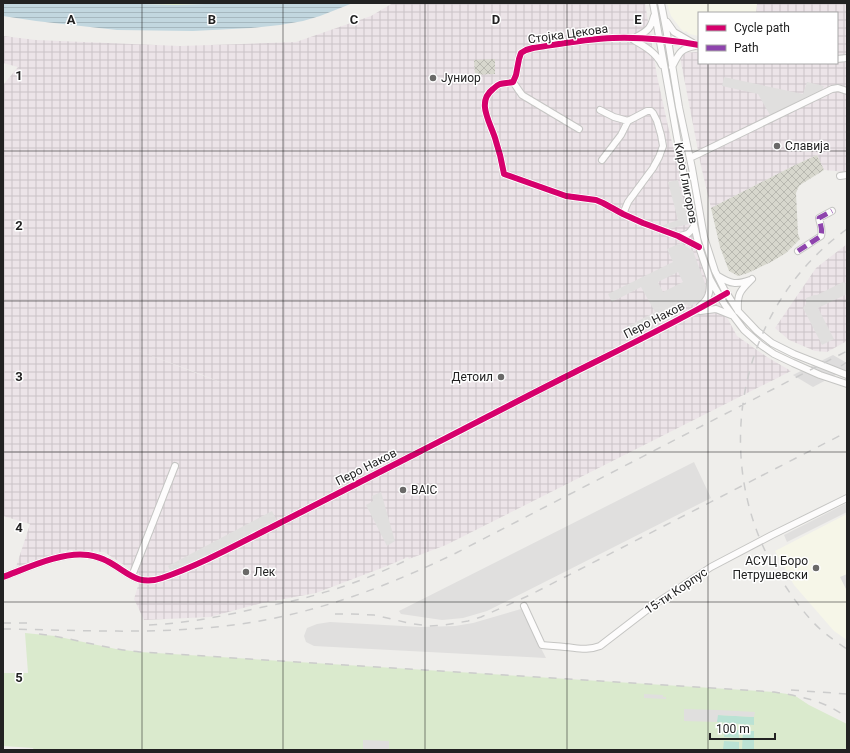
<svg xmlns="http://www.w3.org/2000/svg" width="850" height="753" viewBox="0 0 850 753" font-family="Roboto,sans-serif">
<defs>
<pattern id="industrial-grid" width="8" height="8" patternUnits="userSpaceOnUse"><rect width="8" height="8" fill="#ece4e8"/><path d="M0 4h8M4 0v8" fill="none" stroke="#cac3c7"/></pattern>
<pattern id="construction-cross-hatch" width="8" height="8" patternUnits="userSpaceOnUse"><rect width="8" height="8" fill="#d7d7cd"/><path d="M0 0l8 8M0 8l8-8" fill="none" stroke="#b8b8b0"/></pattern>
<pattern id="water-rules" width="6" height="5" patternUnits="userSpaceOnUse"><rect width="6" height="5" fill="#c2d7df"/><path d="M0 2.5h6" fill="none" stroke="#a6b8bf"/></pattern>
</defs>
<rect width="100%" height="100%" fill="#efeeeb"/>
<path fill="url(#industrial-grid)" fill-rule="evenodd" d="M393 3H645L657 76 668 126 680 175 691 227 708 282 737 336 767 357 791 371 446 545 409 559 408 557 387 566 316 593 262 603 210 617 144 620 134 599 141 576 104 552 69 550 16 567 30 524 3 516V85L18 67 3 63V36L36 40 180 46 296 42 371 16ZM123 345 200 374 235 388Z
M757 3H847V172L824 170 817 155 793 166 711 208 701 166 680 57 685 53 696 52 699 53V63H837V13H756Z
M847 244V341L827 352 815 351 789 340 775 328 816 268Z"/>
<path fill="#f6f6e8" d="M667 3H757L756 13H699V36L689 34 686 31 684 32 681 29 671 16Z
M847 514V640L834 631 794 585 775 551Z"/>
<path fill="url(#construction-cross-hatch)" d="M495 59V74L475 75 474 60Z
M817 155 824 170 800 185 798 188 796 193 798 234 800 239 786 253 771 262 748 273 738 276 729 271 720 247 711 208 793 166Z"/>
<path fill="#daeacd" d="M106 3H235L175 5Z
M25 633 55 636 116 649 140 652 774 692 794 695 809 705 847 724V750H34L33 748 3 746V673H28Z"/>
<path fill="#bae2d4" d="M717 715 754 717V725L717 722Z
M725 729 739 730V738L724 737Z
M743 731H754V750H742Z
M724 741 739 742V749H723Z"/>
<path fill="#e0dfde" fill-rule="evenodd" d="M724 77 803 94 807 82 824 86 822 90 770 115 758 94 722 86Z
M678 180 689 224 669 229 661 226 678 220 668 182Z
M681 243 693 251 706 286 703 300 688 307 687 304 671 312 673 315 650 326 640 334 628 340 623 329 655 312 641 287 612 302 608 294 673 262 667 249ZM678 272 683 282 663 292 658 282Z
M843 282 847 284V294L818 308 834 339 822 345 803 308 806 304V298L814 295H817Z
M694 462 711 498 487 611 463 618 442 620 401 614 399 611Z
M381 492 395 541 387 546 366 505 373 501 372 496Z
M847 503V512L787 542 784 535Z
M272 511 277 521 202 559 171 572 168 566Z
M847 574V591L840 577Z
M521 609 546 658 314 646 306 642 304 636 307 628 317 624 330 622 421 627 455 626 473 623Z
M644 694 663 695V697H666V699L644 698Z
M684 709 718 710 755 712 754 717 718 715 717 722 684 721Z
M363 740 389 741V750H363Z"/>
<path fill="url(#water-rules)" d="M3 3H106L175 5 235 3H353L320 16 303 21 280 25 251 28 193 31 117 30 36 21 3 16Z"/>
<path fill="#dedddd" d="M833 355 847 363V369L813 387 793 375Z"/>
<g fill="none" stroke-linecap="round" stroke-linejoin="round">
<g stroke="#c5c5c3" stroke-width="8">
<path id="minor" d="M653 3 687 193 699 247 710 279 715 288 725 305 744 330 761 345 774 354 793 363 820 375 847 384
M661 3 667 34 679 107 692 168 704 237 715 271 724 289 738 311 757 331 772 343 794 354 847 375
M667 22 674 32 693 43
M636 37C648 31 651 28 654 16
M632 39C644 46 656 52 662 65
M837 59 847 58
M672 67C679 54 679 49 695 46
M513 82 522 95 579 129
M600 110 614 117 628 121
M690 158 832 89 838 88 847 91
M602 160 621 135 628 121 647 111H651L653 113 657 121 661 135 663 146 659 157 653 168 628 202 623 214
M840 176 847 175
M678 236C688 235 689 234 694 226
M699 247 678 236 643 223 623 214 603 203 596 200 566 196 504 174C502 162 499 150 495 138 490 122 476 102 493 89 495 87 497 85 500 84 504 83 509 83 513 82L516 75 519 59 521 53 526 50 533 48C559 44 586 39 613 38 642 37 671 40 699 45
M798 251 821 236C823 229 820 224 819 218L832 211
M718 276C731 284 736 285 750 280
M700 306C709 299 710 292 710 281
M700 311 716 309 731 315
M738 311C737 293 740 291 752 279
M132 576 175 466
M3 577C27 568 63 551 88 555 94 556 102 558 107 561 127 571 137 587 162 578 200 565 236 545 272 527 321 502 370 477 419 452 470 426 521 399 573 373 625 347 677 322 727 293
M524 606 542 645C550 646 557 646 565 647 578 648 587 651 600 646L652 606 711 567 772 535 847 498"/>
</g>
<use href="#minor" stroke="#fdfcfc" stroke-width="6"/>
<path stroke="#ccc" stroke-width="1.5" stroke-dasharray="8 8" stroke-linecap="butt" d="M847 229C733 311 707 473 786 587 796 602 807 617 820 629 829 637 838 643 847 649
M841 366 847 362
M761 476 847 432
M335 614H352L374 615 413 624 429 626 445 625 468 621 481 617 530 595 765 474
M3 623H31
M149 625C189 623 224 616 263 607 283 603 303 599 322 593 351 585 380 573 407 560
M3 629C79 630 157 635 233 625 312 615 384 588 456 553L847 351
M39 634C73 638 106 649 140 652L774 692C799 696 827 701 847 718
M791 690 847 694"/>
<path stroke="#8e44ad" stroke-width="5" stroke-dasharray="10 5" stroke-linecap="butt" d="M798 251 821 236C823 229 820 224 819 218L832 211"/>
<g stroke="#fff" stroke-width="8">
<path id="cycleway" d="M699 247 678 236 643 223 623 214 603 203 596 200 566 196 504 174C502 162 499 150 495 138 490 122 476 102 493 89 495 87 497 85 500 84 504 83 509 83 513 82L516 75 519 59 521 53 526 50 533 48C559 44 586 39 613 38 642 37 671 40 699 45
M3 577C27 568 63 551 88 555 94 556 102 558 107 561 127 571 137 587 162 578 200 565 236 545 272 527 321 502 370 477 419 452 470 426 521 399 573 373 625 347 677 322 727 293"/>
</g>
<use href="#cycleway" stroke="#d6006c" stroke-width="6"/>
</g>
<path fill="none" stroke="#222" stroke-width="1" stroke-opacity="0.55" d="M142 3V750M283 3V750M425 3V750M567 3V750M708 3V13M708 63V750M3 151H847M3 301H847M3 452H847M3 602H847"/>
<g fill="#6a6968" stroke="#fff" stroke-width="1.5">
<circle cx="433" cy="78" r="4"/>
<circle cx="777" cy="146" r="4"/>
<circle cx="501" cy="377" r="4"/>
<circle cx="403" cy="490" r="4"/>
<circle cx="816" cy="568" r="4"/>
<circle cx="246" cy="572" r="4"/>
</g>
<g text-anchor="middle" stroke-width="3" stroke-linejoin="round" paint-order="stroke">
<g font-size="12" fill="#222" stroke="#fff">
<text transform="translate(568 34) rotate(-8)" y="4">Стојка Цекова</text>
<text transform="translate(686 183) rotate(79)" y="4">Киро Глигоров</text>
<text transform="translate(654 320) rotate(-27)" y="4">Перо Наков</text>
<text transform="translate(366 467) rotate(-27)" y="4">Перо Наков</text>
<text transform="translate(676 591) rotate(-34)" y="4">15-ти Корпус</text>
</g>
<g font-size="12" fill="#222" stroke="#fff" text-anchor="start">
<text x="441" y="82">Јуниор</text>
<text x="785" y="150">Славија</text>
<text x="493" y="381" text-anchor="end">Детоил</text>
<text x="411" y="494">BAIC</text>
<text x="808" y="565" text-anchor="end">АСУЦ Боро<tspan x="808" dy="14">Петрушевски</tspan></text>
<text x="254" y="576">Лек</text>
</g>
</g>
<g font-size="13" text-anchor="middle" font-weight="bold" fill="#222" stroke="#fff" stroke-width="3" stroke-linejoin="round" paint-order="stroke">
<text x="71" y="24">A</text>
<text x="212" y="24">B</text>
<text x="354" y="24">C</text>
<text x="496" y="24">D</text>
<text x="638" y="24">E</text>
<text x="19" y="80">1</text>
<text x="19" y="230">2</text>
<text x="19" y="381">3</text>
<text x="19" y="532">4</text>
<text x="19" y="682">5</text>
</g>
<rect width="850" height="753" fill="none" stroke="#222222" stroke-width="8"/>
<rect x="698" y="12" width="140" height="52" fill="#ffffff" stroke="#a7a7a7"/>
<rect x="706" y="25" width="20" height="6" fill="#d6006c" stroke="#a7a7a7"/>
<text x="734" y="32" font-size="12" fill="#222222">Cycle path</text>
<rect x="706" y="45" width="20" height="6" fill="#8e44ad" stroke="#a7a7a7"/>
<text x="734" y="52" font-size="12" fill="#222222">Path</text>
<path d="M710 733v6h65v-6" fill="none" stroke="#222222" stroke-width="2"/>
<text x="716" y="733" font-size="12" fill="#222222" stroke="#ffffff" stroke-width="3" paint-order="stroke">100 m</text>
</svg>
